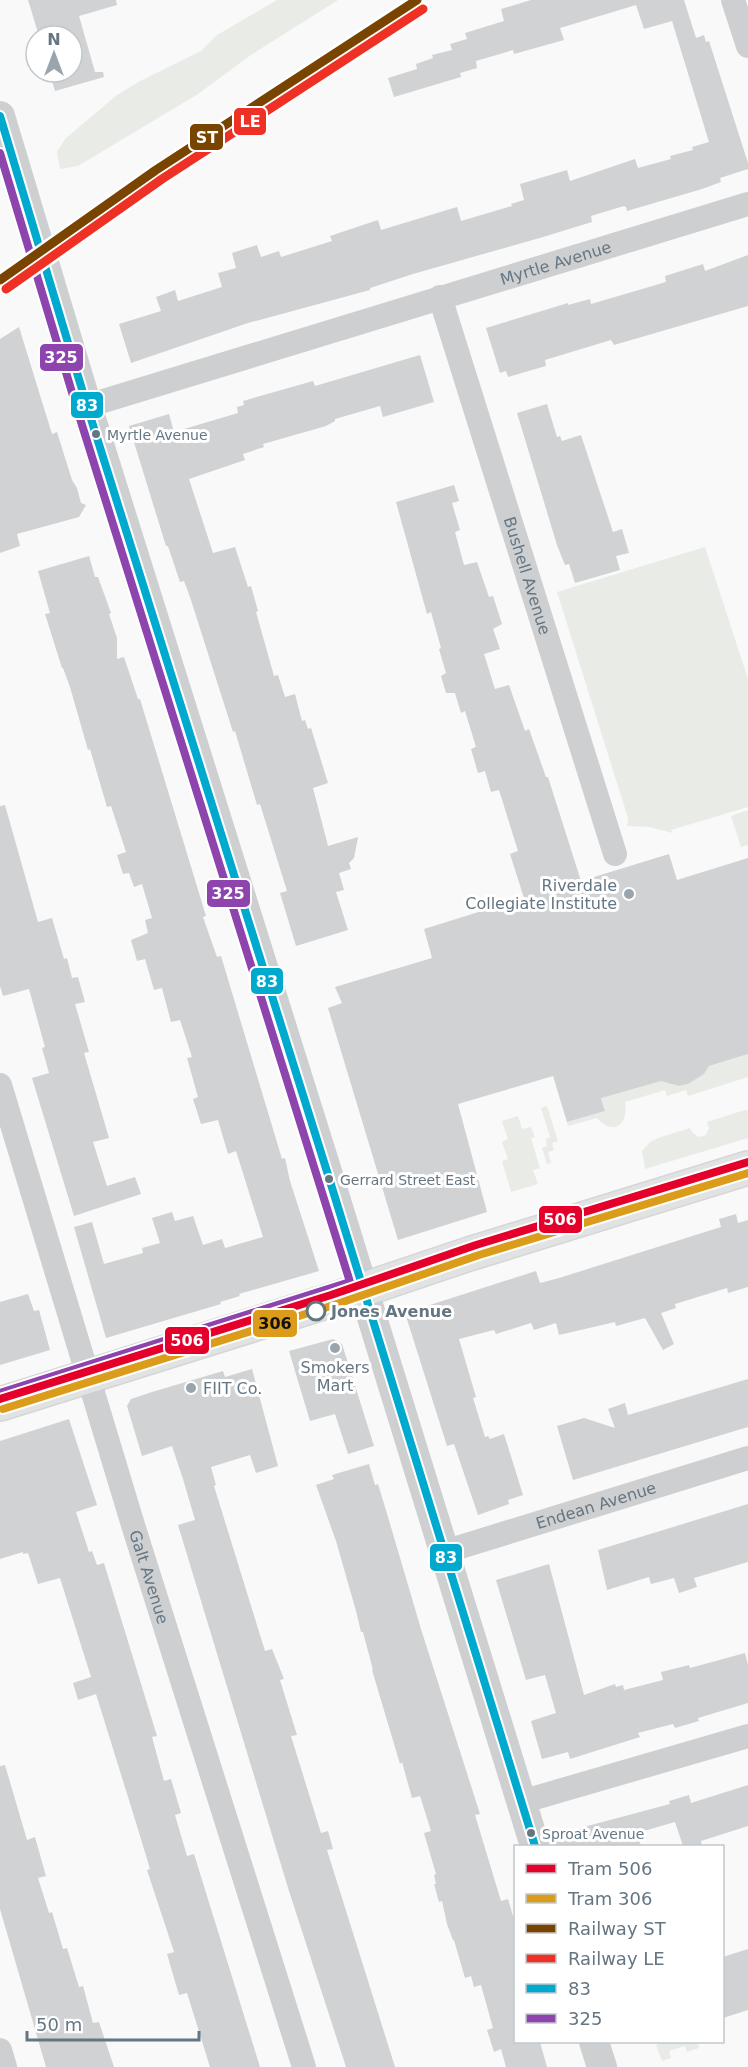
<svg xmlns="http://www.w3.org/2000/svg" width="748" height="2067" viewBox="0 0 748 2067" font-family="'DejaVu Sans',sans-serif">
<rect width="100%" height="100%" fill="#f9f9f9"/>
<path fill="#e8ebe6" d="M277 0H338L251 55 198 94 78 166 60 169 57 152 65 139 117 95 140 81 201 51 217 35Z
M705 547 748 679V807L671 830 673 833 649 827 627 826 628 818 557 592Z
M748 810V845L741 847 731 816Z
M748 1050V1077L688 1096 686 1090 667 1096 665 1090 625 1102C629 1124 614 1137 597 1118L568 1126 567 1122 605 1111 601 1096 661 1081 679 1086 688 1084 704 1074 709 1066 745 1055Z
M547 1106 558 1141 552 1143 554 1150 548 1152 551 1163 547 1164 542 1148 547 1146 546 1139 550 1137 541 1108Z
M745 1110 748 1111V1138L645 1169 642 1151 650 1142 658 1138 690 1128 692 1132 698 1137 706 1135 709 1128 707 1122Z
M518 1116 522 1129 531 1127 535 1137 531 1138 540 1168 533 1170 538 1184 511 1192 502 1161 508 1159 502 1142 508 1139 502 1121Z
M666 2042H698L699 2048 687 2052 685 2046 669 2051 671 2058 662 2061 656 2045Z"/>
<path fill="#d0d2d3" d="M28 0H116L117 5 79 16 95 72H103L104 77 55 91 49 72H72V36H39Z
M531 0H684L696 38 704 35 706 42 709 41 748 163V169L720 178 721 182 702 189 627 211 626 207 624 206 591 216 592 222 543 237 413 274 370 288V290L248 323 131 363 119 324 161 311 156 297 175 290 178 301 222 287 218 273 236 268 232 253 257 245 261 257 279 251 281 257 332 241 330 236 378 220 381 230 457 207 461 221 512 206 511 204 524 200 520 184 567 170 570 181 635 159 638 168 671 159 670 156 693 150 692 147 709 142 672 21 644 29 636 5 560 28 564 40 514 54 513 50 476 61 477 68 460 73 461 77 394 97 388 78 417 69 416 64 433 58 432 55 452 50 450 44 467 39 465 33 504 21 501 9Z
M748 255V306L614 345 611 340 545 360 546 366 508 377 506 371 500 373 486 328 568 303V305L590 299 591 304 666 282 665 276 703 264 705 271Z
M19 327 52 434 57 432 72 480 77 488 81 503 86 505 79 517 17 534 20 546 0 553V339Z
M420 355 434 402 383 417 380 406 335 419V421L326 426 263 444 264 447 243 454 245 460 189 479 213 553 235 547 248 587 251 586 258 611 256 612 274 676 278 675 285 697 295 694 302 721 305 720 308 729 311 728 328 783 313 788 328 846 358 837 354 858 349 863 351 869 339 873 344 890 336 892 348 930 296 946 280 893 287 891 273 846 260 804 257 805 235 731 233 732 190 597 184 581 180 582 168 546H166L129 426 169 414 174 432 238 413 237 407 244 405 243 401 313 381 315 386Z
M547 404 557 437 560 436 562 441 581 435 613 532 622 529 629 553 616 556 620 570 575 583 569 564 565 565 557 545 517 413Z
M454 485 459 501 452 503 460 530 455 532 464 565 477 562 489 597 493 596 502 624 493 629 500 649 484 654 495 689 509 685 525 731 529 729 546 777H548L581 881 669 854 677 880 748 858V1054L709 1066 704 1074 688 1084 679 1086 661 1081 601 1098 605 1111 567 1122 553 1076 458 1104 487 1212 398 1240 328 1008 342 1003 335 987 432 958 424 929 524 898 510 854 518 851 499 790 491 792 485 771 478 773 471 749 476 747 465 711 461 713 455 693H446L441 676 446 673 439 649 441 648 431 612 427 614 396 502Z
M89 556 95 577H98L111 613 109 614 117 638V659L124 657 138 699H140L206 916 203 917 217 957 221 956 282 1159 285 1158 290 1181 319 1271 239 1294 240 1296 220 1302 221 1304 106 1338 74 1227 92 1222 104 1264 143 1253 142 1248 160 1243 152 1218 172 1212 175 1221 193 1216 203 1245 222 1239 225 1248 263 1237 236 1151 228 1154 218 1120 201 1124 193 1099 198 1097 187 1058 192 1057 180 1020 171 1022 162 988 154 990 145 959 137 961 131 940 148 933 145 920 152 918 142 884 134 887 129 873 123 874 117 855 126 852 111 806 107 807 90 749 88 750 70 687 63 668H62L45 614 50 613 38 571Z
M5 805 38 922 52 918 64 959 67 958 72 978 78 977 85 1002 75 1004 89 1052 84 1053 109 1138 93 1142 107 1186 135 1177 141 1194 74 1216 32 1078 49 1073 42 1048 45 1047 43 1040 29 989 3 996 0 986V806Z
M736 1214 738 1223 748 1220V1287L728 1293 727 1288 675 1304 676 1308 661 1313 674 1344 663 1350 645 1318 616 1326 615 1322 559 1335 556 1323 534 1330 531 1323 496 1334 494 1330 459 1339 476 1397 473 1398 485 1437 488 1436 490 1439 504 1434 523 1495 508 1500 509 1504 478 1515 454 1444 447 1446 405 1313 536 1271 540 1283 559 1278 721 1227 719 1219Z
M28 1294 34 1311 39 1310 50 1350 0 1365V1302Z
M333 1339 342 1344 374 1446 348 1454 335 1414 310 1421 289 1351Z
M252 1369 278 1466 256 1473 250 1455 211 1467 216 1485 214 1486 265 1651 272 1649 284 1679 280 1680 297 1735 291 1736 321 1833 328 1831 333 1849 327 1850 395 2067H346L289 1891 178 1525 195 1520 183 1479 172 1446 142 1456 127 1406 131 1399 152 1392 223 1371 225 1377Z
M748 1379V1427L573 1480 557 1426 584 1418 615 1428 608 1409 625 1403 628 1415Z
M69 1419 97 1505 76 1512 89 1552 92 1551 97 1565 104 1563 157 1736 152 1737 164 1781 171 1779 181 1813 175 1815 187 1856 194 1854 260 2067H210L187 1993 179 1995 167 1954 174 1952 147 1870 150 1869 137 1826 96 1694 78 1700 73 1683 91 1677 60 1578 38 1584 28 1553 23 1554V1552L0 1559V1441Z
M369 1464 375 1485 378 1484 388 1517 421 1629 480 1814 475 1815 501 1901 508 1899 516 1926V2042H540L547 2067H506L501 2049 494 2052 487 2030 493 2028 481 1985 474 1987 471 1976 465 1978 454 1940H453L447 1924 442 1901 439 1902 434 1884H436L434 1875 436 1874 424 1833 431 1831 420 1796 412 1798 402 1762 400 1764 372 1670H373L363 1632H361L356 1611 336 1541 316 1485 334 1479 332 1475Z
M748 1504V1562L694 1578 697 1587 679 1593 674 1578 651 1584 649 1577 607 1590 598 1550Z
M549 1564 584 1695 615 1684 616 1687 623 1685 624 1690 663 1680 661 1672 689 1665 690 1668 745 1653 748 1665V1703L698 1718 699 1721 675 1728 673 1724 638 1733 640 1737 570 1759 568 1752 542 1759 531 1721 556 1713 545 1675 526 1680 496 1580Z
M5 1765 27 1840 35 1837 46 1876 38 1878 49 1913 52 1912 63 1949 67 1948 79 1987 83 1986 93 2023 99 2022 114 2067H46L0 1909V1766Z
M748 1785V1826L701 1841 702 1846H683L675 1822 637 1833 641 1846H552L550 1836 670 1804 669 1801 689 1795 691 1803Z
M748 1949V2010L723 2018V1957Z"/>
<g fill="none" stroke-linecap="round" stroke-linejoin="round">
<g stroke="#d5d6d7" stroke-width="36">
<path id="secondary" d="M0 1404 332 1300 469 1254 748 1168"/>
</g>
<g stroke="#cecfd0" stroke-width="24">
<path d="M733 0 748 46"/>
<path id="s1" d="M440 297 615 854"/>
<path id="s2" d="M87 406 748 204"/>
<path id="s3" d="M0 1085 133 1525 304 2067"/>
<path id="s4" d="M444 1552 748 1458"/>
<path d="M521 1802 748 1736"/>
<path d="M0 2050 5 2067"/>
</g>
<path stroke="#cecfd0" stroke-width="30" d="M0 116 87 406 329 1178 535 1846
M594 2042 602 2067"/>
<use href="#secondary" stroke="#e1e2e2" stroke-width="33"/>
<g stroke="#fff" stroke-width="12">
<path id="bus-1" d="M0 116 87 406 329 1178 535 1846"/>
</g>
<g stroke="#fff" stroke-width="12">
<path id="bus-2" d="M0 153 77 409 350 1282 0 1393"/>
</g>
<use href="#bus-1" stroke="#00a9ce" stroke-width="8"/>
<use href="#bus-2" stroke="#8e44ad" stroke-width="8"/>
<g stroke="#fff" stroke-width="14">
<path id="rail-1" d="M0 280 156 170 417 0"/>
</g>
<g stroke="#fff" stroke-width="14">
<path id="rail-2" d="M6 289 162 179 423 9"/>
</g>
<use href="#rail-1" stroke="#794400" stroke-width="9"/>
<use href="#rail-2" stroke="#ee3124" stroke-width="9"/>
<g stroke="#fff" stroke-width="12">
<path id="tram-1" d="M0 1399 331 1295 476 1245 748 1162"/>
</g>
<g stroke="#fff" stroke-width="12">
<path id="tram-2" d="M3 1409 334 1305 479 1255 748 1173"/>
</g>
<use href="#tram-1" stroke="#e4002b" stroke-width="8"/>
<use href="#tram-2" stroke="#da9c1a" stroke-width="8"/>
</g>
<g fill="#657683" stroke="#fff" stroke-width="2">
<circle cx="96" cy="434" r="5"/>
<circle cx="329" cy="1179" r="5"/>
<circle cx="531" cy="1833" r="5"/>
</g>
<g fill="#99a4ac" stroke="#fff" stroke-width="2">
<circle cx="629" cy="894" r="6"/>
<circle cx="335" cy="1348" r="6"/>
<circle cx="191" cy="1388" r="6"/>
</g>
<circle fill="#fff" stroke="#657683" stroke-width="3" cx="316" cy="1311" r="9"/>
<g text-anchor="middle" stroke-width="6" stroke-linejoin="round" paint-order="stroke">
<g font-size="14" fill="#657683" stroke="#fff" text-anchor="start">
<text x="107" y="440">Myrtle Avenue</text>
<text x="340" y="1185">Gerrard Street East</text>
<text x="542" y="1839">Sproat Avenue</text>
</g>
<g font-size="16" fill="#657683" stroke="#fff">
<text dy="6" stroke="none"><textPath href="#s2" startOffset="490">Myrtle Avenue</textPath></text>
<text dy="6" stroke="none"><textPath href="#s1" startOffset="292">Bushell Avenue</textPath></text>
<text dy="6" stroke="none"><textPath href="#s4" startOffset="159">Endean Avenue</textPath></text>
<text dy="6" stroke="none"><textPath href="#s3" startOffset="514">Galt Avenue</textPath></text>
</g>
<g font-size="16" fill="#657683" stroke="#fff" text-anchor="end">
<text x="617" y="891">Riverdale<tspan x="617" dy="18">Collegiate Institute</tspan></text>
<text x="335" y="1373" text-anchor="middle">Smokers<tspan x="335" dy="18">Mart</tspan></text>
<text x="203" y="1394" text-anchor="start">FIIT Co.</text>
</g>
<g font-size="16" font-weight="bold" fill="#657683" stroke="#fff" text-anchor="start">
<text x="331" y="1317">Jones Avenue</text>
</g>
</g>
<g stroke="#fff" stroke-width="2">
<rect x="233" y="107" width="34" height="29" rx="6" fill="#ee3124"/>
<rect x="189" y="123" width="35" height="28" rx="6" fill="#794400"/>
<rect x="39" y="343" width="45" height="29" rx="6" fill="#8e44ad"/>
<rect x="70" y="391" width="34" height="28" rx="6" fill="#00a9ce"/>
<rect x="206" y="879" width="45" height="29" rx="6" fill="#8e44ad"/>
<rect x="250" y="967" width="34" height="28" rx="6" fill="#00a9ce"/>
<rect x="538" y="1205" width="45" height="29" rx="6" fill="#e4002b"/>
<rect x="252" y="1309" width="46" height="29" rx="6" fill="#da9c1a"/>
<rect x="164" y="1326" width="46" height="29" rx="6" fill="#e4002b"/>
<rect x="429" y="1543" width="34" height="29" rx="6" fill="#00a9ce"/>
</g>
<g font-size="16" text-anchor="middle" font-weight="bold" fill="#fff">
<text x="250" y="127">LE</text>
<text x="207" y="143">ST</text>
<text x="61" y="363">325</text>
<text x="87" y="411">83</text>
<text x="228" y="899">325</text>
<text x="267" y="987">83</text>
<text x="560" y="1225">506</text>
<text x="187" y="1346">506</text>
<text x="446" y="1563">83</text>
</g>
<g font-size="16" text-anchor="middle" font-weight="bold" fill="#111">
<text x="275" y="1329">306</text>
</g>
<rect x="514" y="1845" width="210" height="198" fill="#ffffff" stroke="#c1c8cd" stroke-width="1.5"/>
<rect x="526" y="1864" width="30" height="9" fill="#e4002b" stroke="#c1c8cd" stroke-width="1.5"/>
<text x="568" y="1875" font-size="18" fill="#657683">Tram 506</text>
<rect x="526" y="1894" width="30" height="9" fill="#da9c1a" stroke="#c1c8cd" stroke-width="1.5"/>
<text x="568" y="1905" font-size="18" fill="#657683">Tram 306</text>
<rect x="526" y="1924" width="30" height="9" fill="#794400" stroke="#c1c8cd" stroke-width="1.5"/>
<text x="568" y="1935" font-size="18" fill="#657683">Railway ST</text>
<rect x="526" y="1954" width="30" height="9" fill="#ee3124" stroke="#c1c8cd" stroke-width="1.5"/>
<text x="568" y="1965" font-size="18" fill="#657683">Railway LE</text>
<rect x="526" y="1984" width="30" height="9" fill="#00a9ce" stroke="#c1c8cd" stroke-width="1.5"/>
<text x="568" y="1995" font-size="18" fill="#657683">83</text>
<rect x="526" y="2014" width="30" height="9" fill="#8e44ad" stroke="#c1c8cd" stroke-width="1.5"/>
<text x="568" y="2025" font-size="18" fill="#657683">325</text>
<g transform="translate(54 54)"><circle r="28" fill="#ffffff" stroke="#c1c8cd" stroke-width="1.5"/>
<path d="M0-4.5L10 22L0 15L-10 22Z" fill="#99a4ac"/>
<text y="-9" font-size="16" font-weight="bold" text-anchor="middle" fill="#657683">N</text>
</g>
<path d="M27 2031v9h172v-9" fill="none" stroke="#657683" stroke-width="3"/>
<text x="36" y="2031" font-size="18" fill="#657683" stroke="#ffffff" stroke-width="4.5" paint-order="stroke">50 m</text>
</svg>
